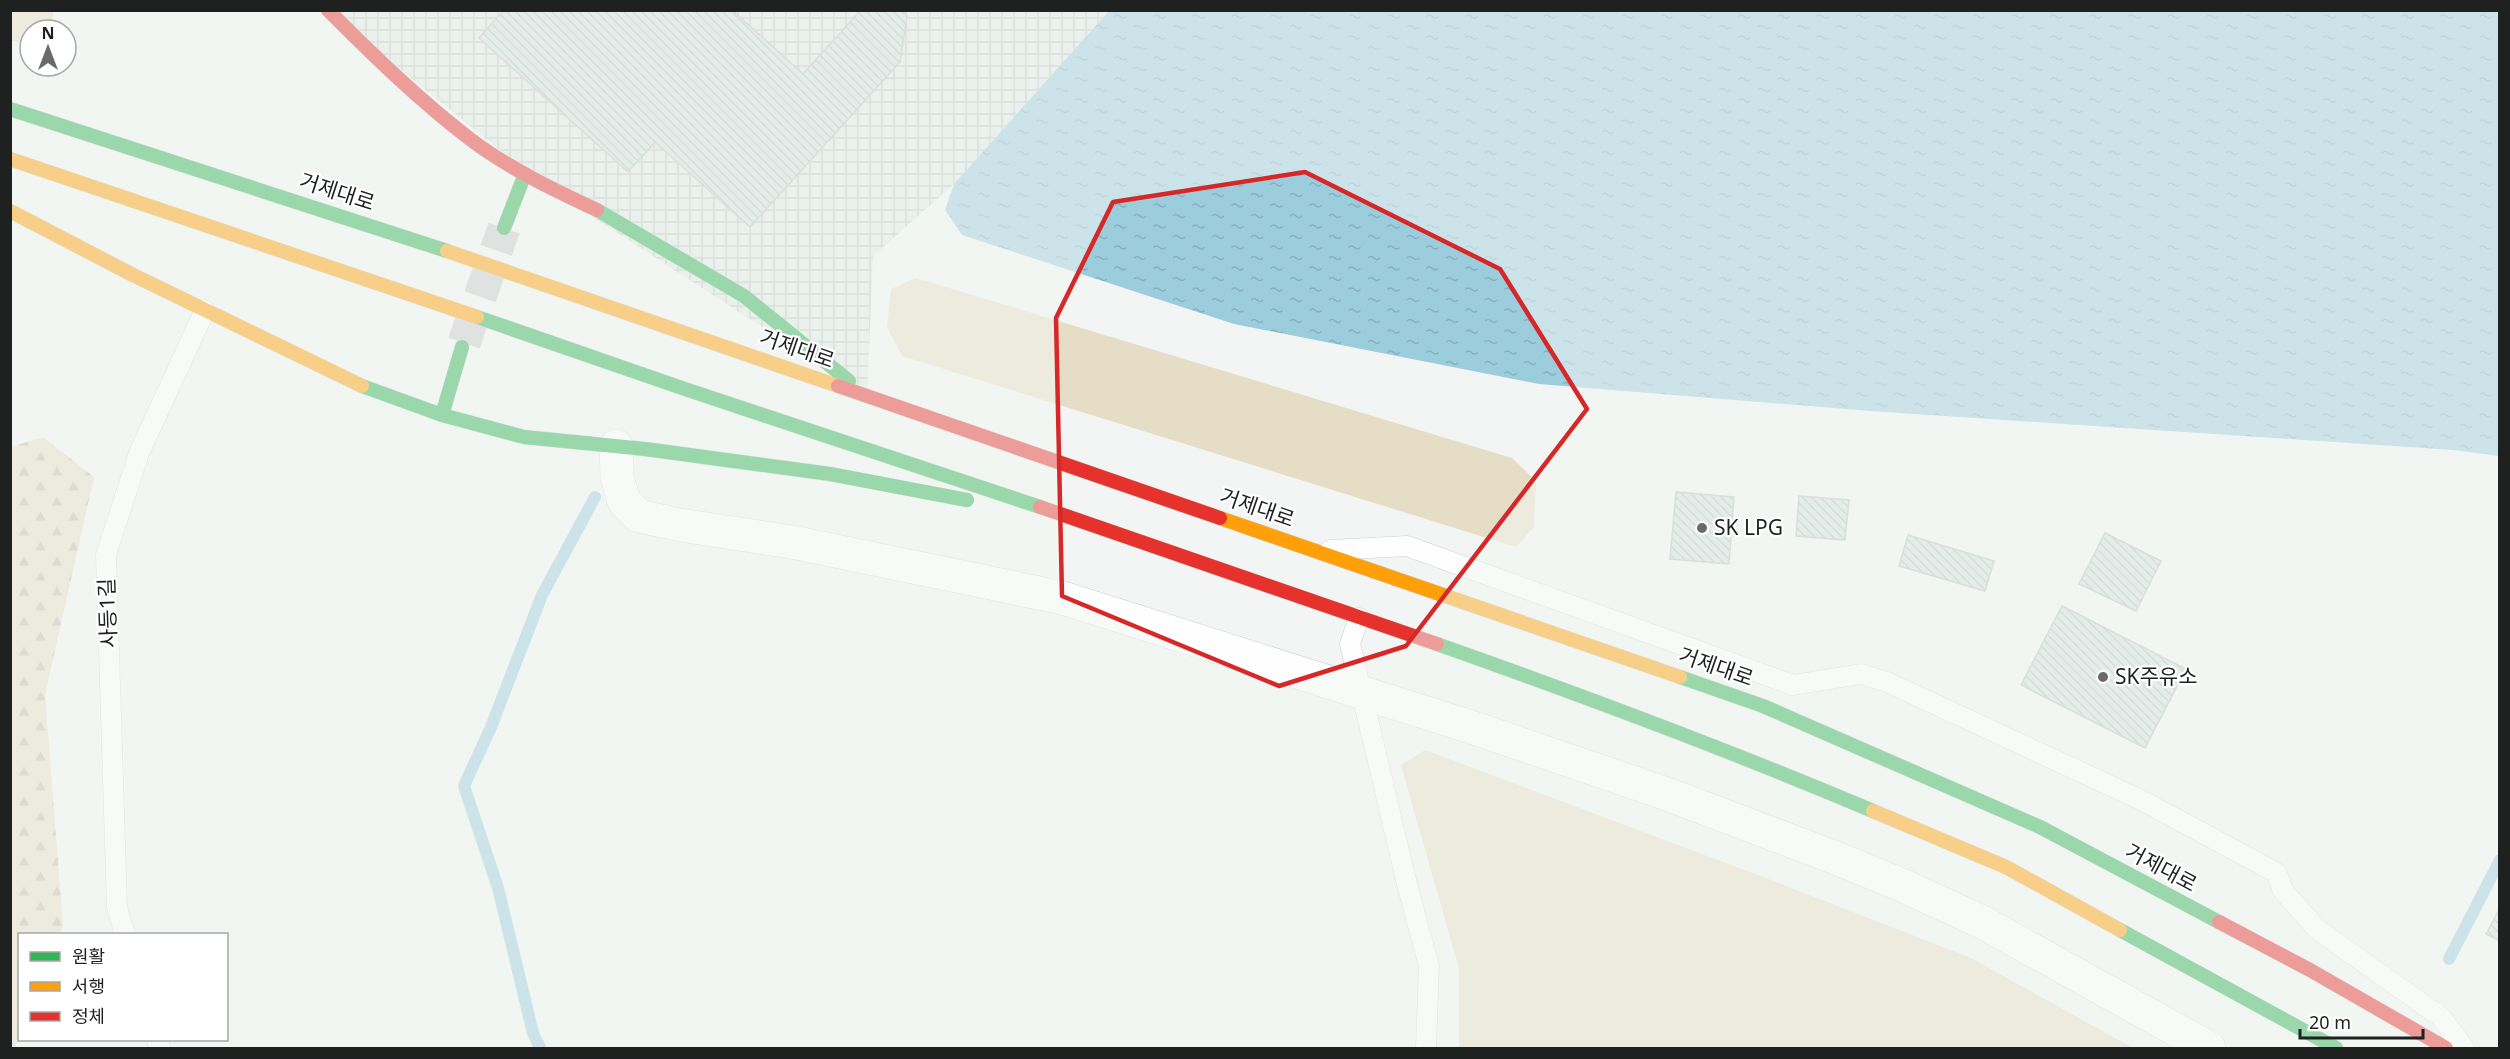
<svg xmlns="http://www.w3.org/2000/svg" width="2510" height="1059" viewBox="0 0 2510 1059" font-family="'Noto Sans','Noto Sans KR',sans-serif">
<defs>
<pattern id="industrial-grid" width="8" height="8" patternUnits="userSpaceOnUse" patternTransform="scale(1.5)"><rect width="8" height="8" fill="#e0e8e2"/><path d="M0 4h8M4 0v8" fill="none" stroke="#c0c7c2"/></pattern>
<pattern id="forest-firs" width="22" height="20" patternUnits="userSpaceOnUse" patternTransform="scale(1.5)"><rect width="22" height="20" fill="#e6ddc6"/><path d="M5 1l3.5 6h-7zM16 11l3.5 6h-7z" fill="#c5bdaa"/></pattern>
<pattern id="water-ripples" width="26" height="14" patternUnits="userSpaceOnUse" patternTransform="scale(1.5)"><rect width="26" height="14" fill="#9ccddd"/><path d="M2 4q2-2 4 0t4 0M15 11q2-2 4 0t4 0" fill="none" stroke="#86b0bd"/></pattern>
<pattern id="building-back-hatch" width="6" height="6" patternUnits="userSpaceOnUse" patternTransform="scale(1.5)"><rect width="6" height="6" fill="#d2e2e0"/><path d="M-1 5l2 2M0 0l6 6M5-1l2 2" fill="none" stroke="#b4c2c0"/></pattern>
</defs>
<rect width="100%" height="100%" fill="#f2f5f3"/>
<path fill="url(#industrial-grid)" d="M328 11H1109L954 184 873 256 867 395 542 184Z"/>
<path fill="#e6ddc6" d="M11 10 53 11V22L48 30H30V46L11 40Z
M916 278 1512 458 1536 481 1534 527 1516 547 902 356 887 327 891 289Z
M1425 750 1771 880 1971 958 2133 1048H1459V969L1401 765Z"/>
<path fill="url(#forest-firs)" d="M43 437 94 477 45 695 63 926 60 934H20L19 1035 15 1048H11V447Z"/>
<path fill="url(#water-ripples)" d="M1109 11H2499V456L2453 450 1870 411 1539 384 1234 324 962 235 945 210 954 184Z"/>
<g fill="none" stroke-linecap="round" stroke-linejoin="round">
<path stroke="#9ccddd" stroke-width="12" d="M2449 959 2500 860
M540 1048 533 1033 498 888 464 786 491 727 542 595 595 497"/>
</g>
<path fill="url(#building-back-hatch)" stroke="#bec1c0" stroke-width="1.5" d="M504 10H732L803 74 861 10H901L907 16 900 62 750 227 655 142 628 172 479 38Z
M1676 492 1734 497 1729 564 1670 559Z
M1799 496 1849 500 1845 540 1796 536Z
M2105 533 2161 561 2136 611 2079 584Z
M1908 535 1994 561 1985 591 1899 566Z
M2062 606 2186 669 2145 748 2021 685Z
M2500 908V941L2486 934Z"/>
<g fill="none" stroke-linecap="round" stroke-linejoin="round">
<path stroke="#c8cbc9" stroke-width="33" stroke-dasharray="33 16" stroke-linecap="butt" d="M464 343 504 228"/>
<g stroke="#cecfce" stroke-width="21">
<path id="lane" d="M1330 550 1407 546 1793 685 1861 674 1887 682 2141 800 2277 873 2283 891 2318 930 2441 1017 2464 1048
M1359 618 1350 644 1407 884 1429 966 1426 1048
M125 934 117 907 106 555 139 453 205 310
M157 1040 160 1048"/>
</g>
<g stroke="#cecfce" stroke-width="34">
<path id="street" d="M616 446 617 477 624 501 639 516 680 525 792 542 1063 598 1471 727 1667 794 1836 858 1904 886 1982 922 2209 1048"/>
</g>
<g stroke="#cecfce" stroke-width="15">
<path id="fast" d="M10 109 447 251
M597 210 744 296 849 381
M504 228 525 174
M477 317 682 388 1040 507
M362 386 442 415 524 437
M442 415 462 347
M524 437 645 449 830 474 967 500
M1437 644C1584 696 1729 750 1873 811
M1680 677 1763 706 2040 827 2219 922
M2120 930 2336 1048"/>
</g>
<g stroke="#cecfce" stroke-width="15">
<path id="slow" d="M10 159 477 317
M10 211 133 275 362 386
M447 251 838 386
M1220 518 1680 677
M1873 811 2006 867 2120 930"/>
</g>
<g stroke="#cecfce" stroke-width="15">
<path id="jam" d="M328 10C373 55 419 100 470 139 508 168 554 190 597 210
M838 386 1220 518
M1040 507 1437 644
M2219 922 2310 970 2446 1048"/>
</g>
<use href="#lane" stroke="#fdfefd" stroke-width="20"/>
<use href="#street" stroke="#fdfefd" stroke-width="33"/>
<use href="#fast" stroke="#30b455" stroke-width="14"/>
<use href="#slow" stroke="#ff9f0a" stroke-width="14"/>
<use href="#jam" stroke="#e5322d" stroke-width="14"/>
</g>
<path d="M0 0H2510V1059H0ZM1305 172 1500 269 1587 409 1406 646 1279 686 1062 596 1056 318 1113 202Z" fill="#f2f5f3" fill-opacity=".55" fill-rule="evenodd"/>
<path fill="none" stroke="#d62828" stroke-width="4.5" stroke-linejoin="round" d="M1305 172 1500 269 1587 409 1406 646 1279 686 1062 596 1056 318 1113 202Z"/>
<g fill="#696b6a" stroke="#fff" stroke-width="2">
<circle cx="1702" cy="528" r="6"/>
<circle cx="2103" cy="677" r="6"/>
</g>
<g text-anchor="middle" stroke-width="4.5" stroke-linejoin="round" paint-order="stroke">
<g font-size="21" fill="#1f2120" stroke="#fff">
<text transform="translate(337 192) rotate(18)" y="7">거제대로</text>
<text transform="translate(797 349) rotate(19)" y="7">거제대로</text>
<text transform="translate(1257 508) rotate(19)" y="7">거제대로</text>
<text transform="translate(108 613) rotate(-92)" y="7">사등1길</text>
<text transform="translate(1716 667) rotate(19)" y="7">거제대로</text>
<text transform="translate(2161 868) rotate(28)" y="7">거제대로</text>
</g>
<g font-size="21" fill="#1f2120" stroke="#fff" text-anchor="start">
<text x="1714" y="535">SK LPG</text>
<text x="2115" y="684">SK주유소</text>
</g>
</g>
<rect width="2510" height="1059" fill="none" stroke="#1f2120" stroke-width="24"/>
<rect x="18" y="933" width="210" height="108" fill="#ffffff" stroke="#a5a6a6" stroke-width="1.5"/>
<rect x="30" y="952" width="30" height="9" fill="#30b455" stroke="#a5a6a6" stroke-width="1.5"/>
<text x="72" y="963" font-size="18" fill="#1f2120">원활</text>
<rect x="30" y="982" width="30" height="9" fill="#ff9f0a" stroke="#a5a6a6" stroke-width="1.5"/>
<text x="72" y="993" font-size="18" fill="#1f2120">서행</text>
<rect x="30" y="1012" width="30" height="9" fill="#e5322d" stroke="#a5a6a6" stroke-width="1.5"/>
<text x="72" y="1023" font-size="18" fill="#1f2120">정체</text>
<g transform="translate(48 48)"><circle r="28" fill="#ffffff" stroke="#a5a6a6" stroke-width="1.5"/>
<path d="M0-4.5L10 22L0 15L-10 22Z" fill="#696b6a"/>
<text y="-9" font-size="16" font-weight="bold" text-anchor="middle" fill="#1f2120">N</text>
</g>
<path d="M2300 1029v9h123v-9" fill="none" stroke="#1f2120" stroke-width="3"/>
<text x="2309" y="1029" font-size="18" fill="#1f2120" stroke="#ffffff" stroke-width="4.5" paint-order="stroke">20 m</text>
</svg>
